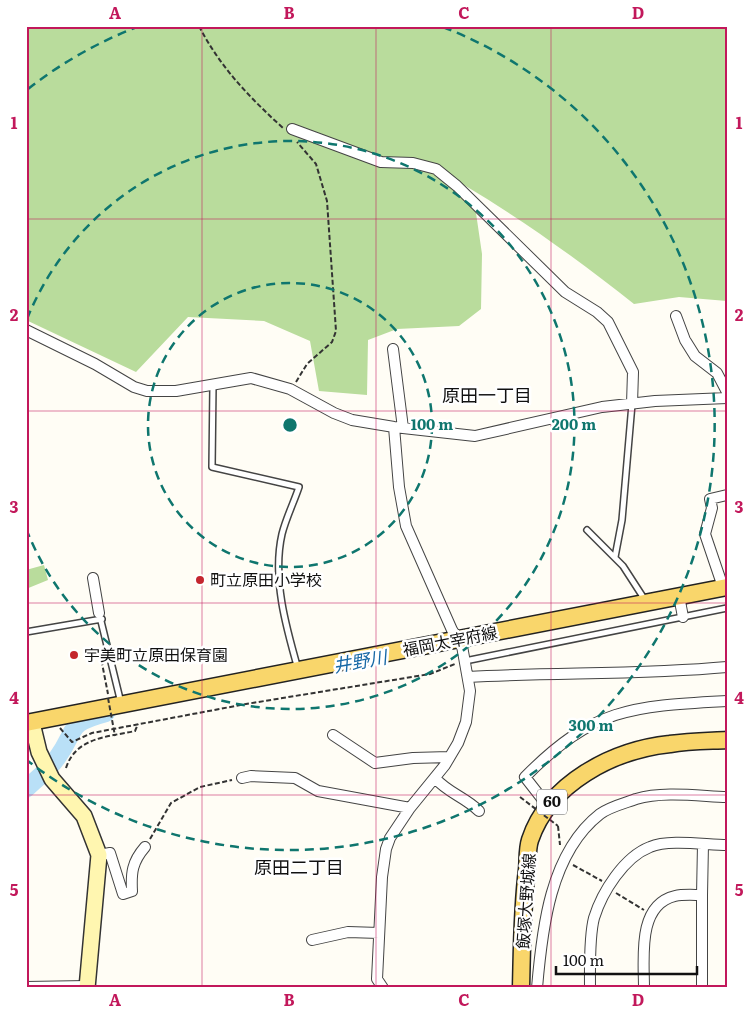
<svg xmlns="http://www.w3.org/2000/svg" width="753" height="1014" viewBox="0 0 753 1014" font-family="Literata,'Noto Sans JP',serif">
<rect width="100%" height="100%" fill="#fffdf5"/>
<path fill="#b9dc9c" d="M26 26H727V301L679 297 634 304C580 261 523 220 464 185L476 213 482 254 481 309 459 326 397 329 368 340 367 395 319 391 310 341 264 321 188 317 136 372 26 320Z
M44 565 48 580 26 589V570Z"/>
<g fill="none" stroke-linecap="round" stroke-linejoin="round">
<path stroke="#b9e0f7" stroke-width="18" d="M26 789C36 779 49 770 57 758 78 729 65 724 106 713"/>
<g stroke="#444" stroke-width="8">
<path id="lane" d="M213 385 212 467 299 487C294 502 286 518 282 534 272 578 286 627 298 669
M587 530 623 566 645 600
M615 557 622 520 632 404
M99 613 121 703
M26 632 102 619
M465 661 727 608"/>
</g>
<g stroke="#444" stroke-width="12">
<path id="street" d="M292 129 381 162 413 163 436 169 457 186 565 292 597 312 608 322 633 372 632 404
M676 316 685 340 695 356 717 373 727 392
M26 330 95 364 134 387 147 391H176L251 378 290 389 334 413 352 420 394 427 475 436 602 407 655 401 727 398
M393 349 403 428
M93 578 99 613
M723 587 705 534 712 508 710 499 727 495
M679 596 683 617
M468 677C555 672 641 675 727 667
M333 735 375 763 413 758 449 757
M242 778 251 776 295 778 318 791 410 808
M435 778C448 793 465 797 479 811
M550 804 543 800 525 777C594 707 633 706 727 701
M99 855 110 853 123 894 132 891C131 873 132 862 145 847
M312 940 348 932 379 933
M26 987 87 986
M383 988 377 979 382 877 386 849 390 838 410 808 445 765 458 743 466 722 470 691 462 646 452 630 406 526 399 487 394 427
M537 988C542 929 550 853 600 814 609 807 625 803 636 799 663 791 698 796 727 797
M590 988C590 968 589 937 594 918 602 892 624 857 650 847 669 839 706 845 727 845
M644 988C644 958 637 905 675 896 683 894 694 895 702 895L703 844
M702 988V895"/>
</g>
<g stroke="#333" stroke-width="18">
<path id="secondary" d="M32 723 39 752 52 779 84 816 99 855 87 988"/>
</g>
<g stroke="#222" stroke-width="19">
<path id="primary" d="M26 723 727 587
M521 988C522 949 522 909 527 870 528 861 527 849 530 840 549 783 613 750 670 744 689 741 708 741 727 740"/>
</g>
<path stroke="#333" stroke-width="2" stroke-dasharray="5 2.5" stroke-linecap="butt" d="M199 26C220 67 249 97 283 128
M296 382 307 364 332 342 336 331 327 201 316 164 297 142
M100 653 108 694
M60 728 72 742 92 733 246 704 430 674 455 664
M66 768C76 737 108 737 135 731L138 724
M558 826 560 845
M150 839 171 803 200 787 232 780
M573 865 602 881
M616 893 644 910"/>
<use href="#lane" stroke="#fff" stroke-width="5"/>
<use href="#street" stroke="#fff" stroke-width="10"/>
<use href="#secondary" stroke="#fff6b0" stroke-width="15"/>
<use href="#primary" stroke="#f9d66b" stroke-width="16"/>
<path stroke="#333" stroke-width="2" stroke-dasharray="5 2.5" stroke-linecap="butt" d="M108 698 115 736
M520 797 558 826"/>
</g>
<path fill="none" stroke="#c2185b" stroke-width="1" stroke-opacity="0.55" d="M202 26V988M376 26V988M551 26V988M26 219H727M26 411H727M26 603H727M26 795H727"/>
<g fill="none" stroke="#0f766e" stroke-width="2.5" stroke-dasharray="9 6">
<circle cx="290" cy="425" r="142"/>
<path d="M27 319A284 284 0 1 1 27 531"/>
<path d="M28 89A426 426 0 0 1 137 27M443 27A426 426 0 1 1 28 761"/>
</g>
<g fill="#c4262e" stroke="#fff" stroke-width="2">
<circle cx="200" cy="580" r="5"/>
<circle cx="74" cy="655" r="5"/>
</g>
<g text-anchor="middle" stroke-width="5" stroke-linejoin="round" paint-order="stroke">
<rect fill="#fff" stroke="#585858" stroke-width="1" x="537" y="789.5" width="30" height="25" rx="4"/>
<g font-size="15" font-weight="bold" fill="#111">
<text x="552" y="807">60</text>
</g>
<g font-size="16" fill="#111" stroke="#fff" text-anchor="start">
<text x="210" y="586">町立原田小学校</text>
<text x="84" y="661">宇美町立原田保育園</text>
</g>
<g font-size="16" fill="#111" stroke="#fff">
<text transform="translate(450 641) rotate(-11)" y="6">福岡太宰府線</text>
<text transform="translate(526 901) rotate(-86)" y="6">飯塚大野城線</text>
</g>
<g font-size="18" fill="#111" stroke="#fff">
<text x="487" y="402">原田一丁目</text>
<text x="299" y="874">原田二丁目</text>
</g>
<g font-size="18" font-style="italic" fill="#1768a6" stroke="#fff">
<text transform="translate(360 662) rotate(-10)" y="6">井野川</text>
</g>
</g>
<circle cx="290" cy="425" r="8" fill="#0f766e" stroke="#fff" stroke-width="2.5"/>
<g font-size="15" text-anchor="middle" font-weight="bold" fill="#0f766e" stroke="#fff" stroke-width="5" stroke-linejoin="round" paint-order="stroke">
<text x="432" y="430">100 m</text>
<text x="574" y="430">200 m</text>
<text x="591" y="731">300 m</text>
</g>
<rect width="753" height="1014" fill="none" stroke="#ffffff" stroke-width="55"/>
<path d="M556 966v8h141v-8" fill="none" stroke="#111111" stroke-width="2.5"/>
<text x="563" y="966" font-size="15" fill="#111111" stroke="#ffffff" stroke-width="4" paint-order="stroke">100 m</text>
<rect x="28" y="28" width="698" height="958" fill="none" stroke="#c2185b" stroke-width="2"/>
<g font-size="16" text-anchor="middle" font-weight="bold" fill="#c2185b">
<text x="115" y="19">A</text>
<text x="289" y="19">B</text>
<text x="464" y="19">C</text>
<text x="638" y="19">D</text>
<text x="14" y="129">1</text>
<text x="739" y="129">1</text>
<text x="14" y="321">2</text>
<text x="739" y="321">2</text>
<text x="14" y="513">3</text>
<text x="739" y="513">3</text>
<text x="14" y="704">4</text>
<text x="739" y="704">4</text>
<text x="14" y="896">5</text>
<text x="739" y="896">5</text>
<text x="115" y="1006">A</text>
<text x="289" y="1006">B</text>
<text x="464" y="1006">C</text>
<text x="638" y="1006">D</text>
</g>
</svg>
